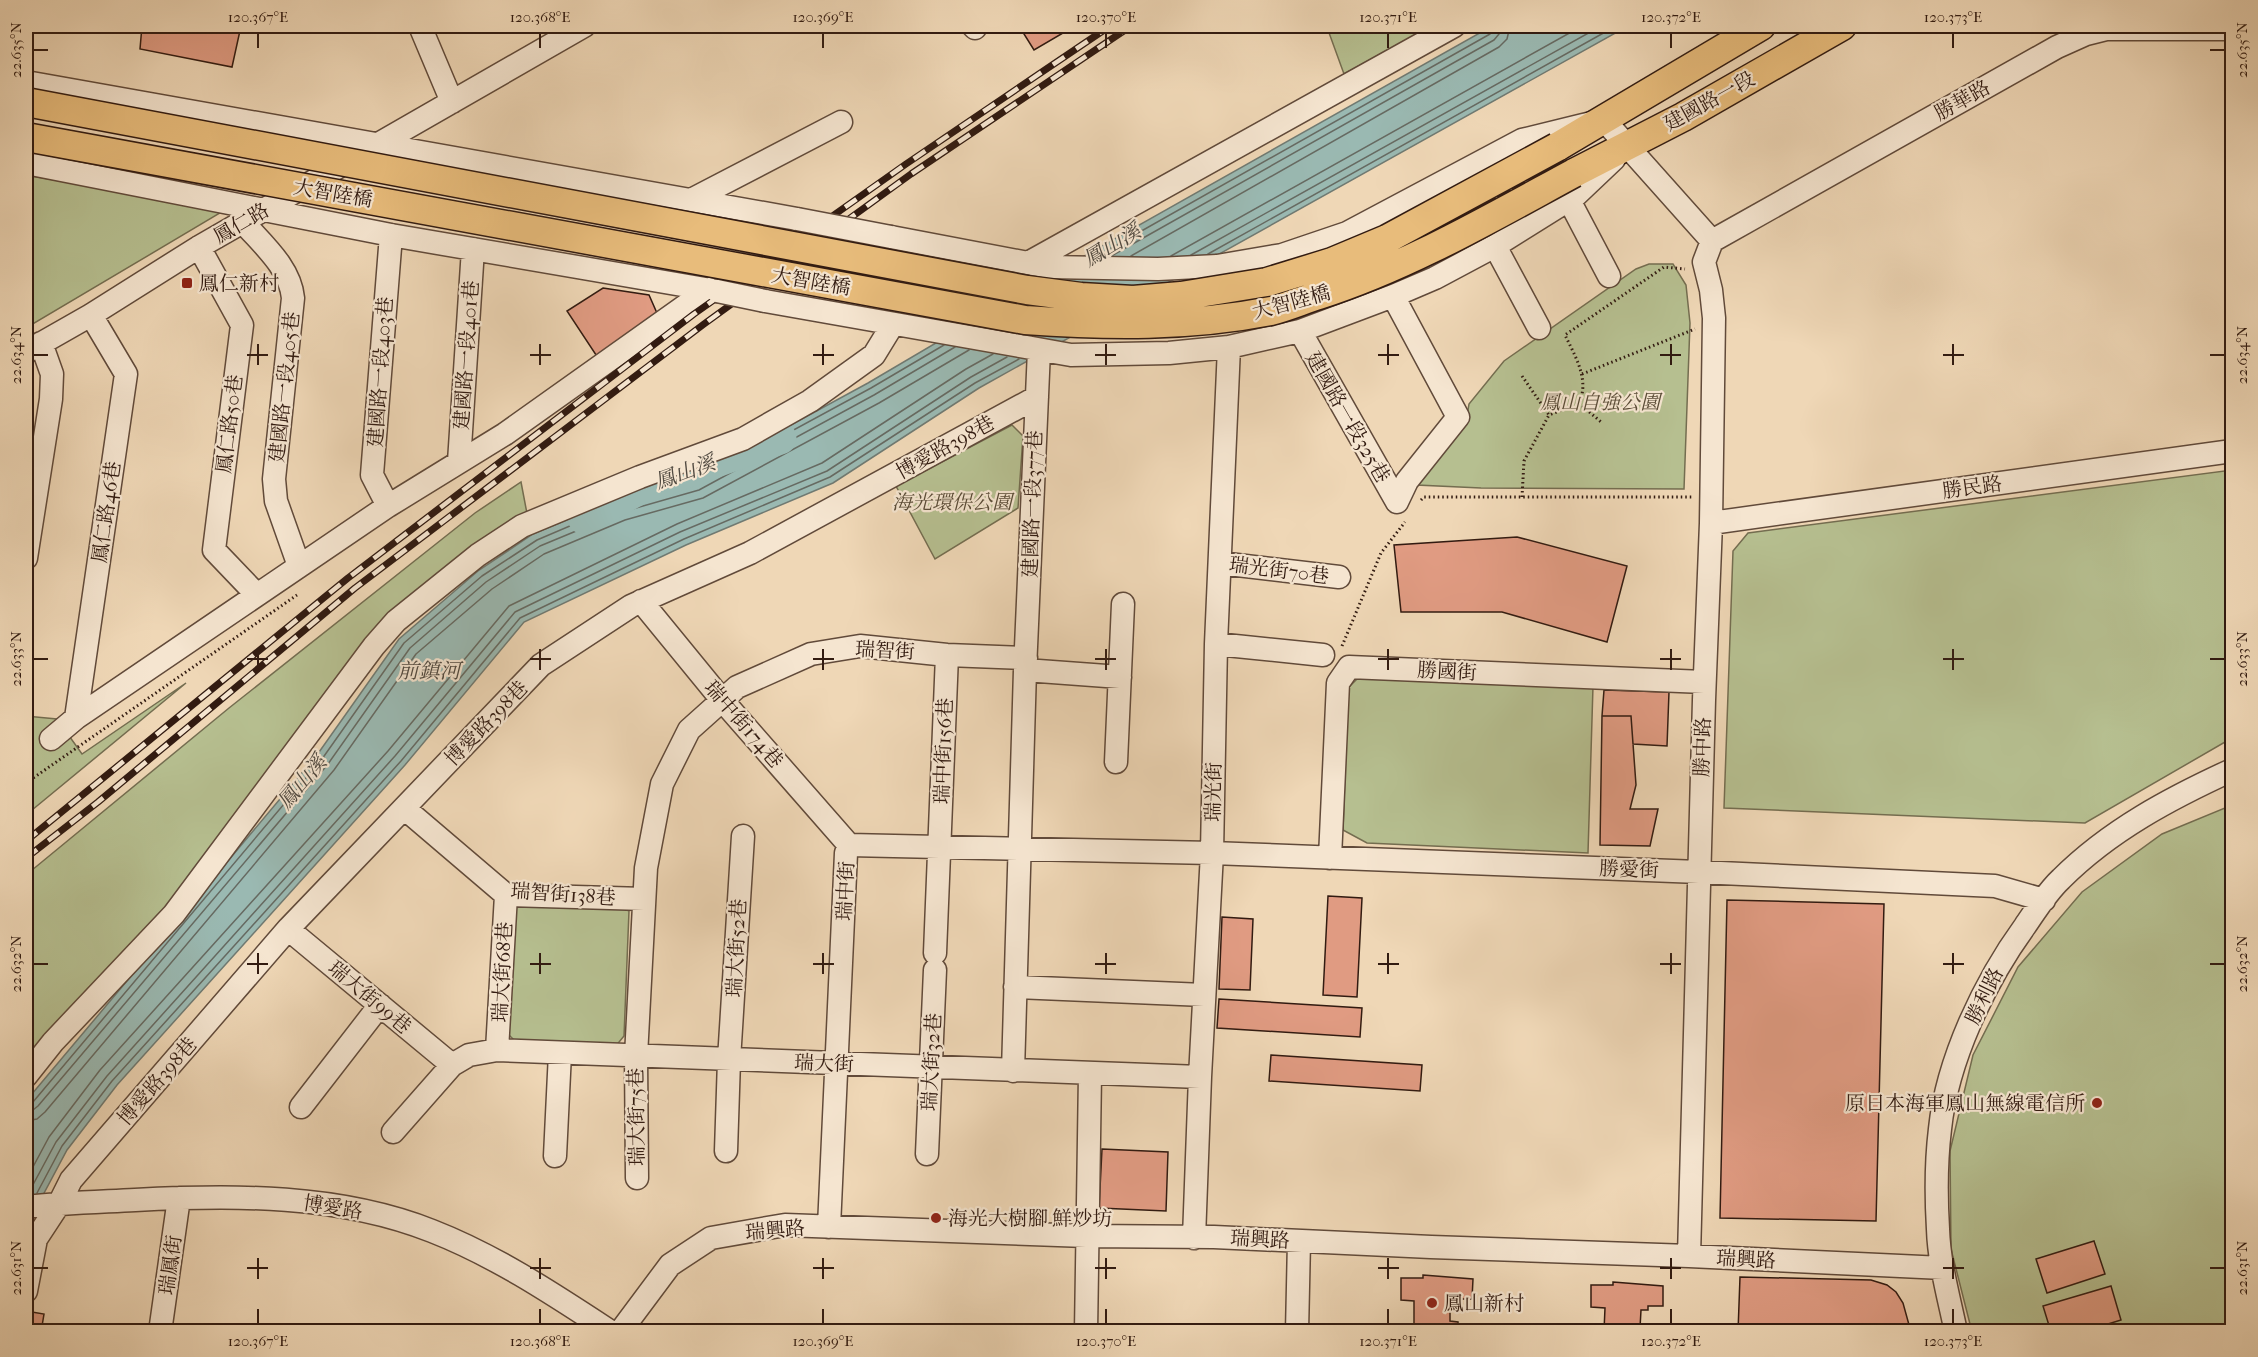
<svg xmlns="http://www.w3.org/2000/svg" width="2258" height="1357" viewBox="0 0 2258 1357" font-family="'IM FELL French Canon','Noto Serif TC',serif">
<rect width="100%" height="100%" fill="#efd7b6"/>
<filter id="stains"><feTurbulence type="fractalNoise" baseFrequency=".00333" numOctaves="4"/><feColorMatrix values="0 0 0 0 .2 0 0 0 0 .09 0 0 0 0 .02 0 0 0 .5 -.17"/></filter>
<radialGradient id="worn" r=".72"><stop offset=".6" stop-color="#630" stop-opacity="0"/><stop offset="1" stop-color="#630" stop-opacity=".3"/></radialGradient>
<path fill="#b6bf90" stroke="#746d50" stroke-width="1.5" d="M1332 26H1432L1344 74 1328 30Z
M26 175 225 210 26 328Z
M1649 264H1673L1686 285 1690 323 1684 489 1481 488 1417 485 1466 422 1469 404 1504 361 1636 269Z
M1012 425 1023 436 1018 508 935 559 896 486Z
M2232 470V738L2085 823 1724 808 1733 551 1748 533Z
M521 482 529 524 378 650 140 938 26 1070V875L229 708 475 513Z
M1361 675 1593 686 1588 853 1367 843 1343 830 1348 688Z
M186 683 26 815V716L57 719 82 754Z
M2232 805V1331L1972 1332 1951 1249 1950 1151 1973 1055 2018 967 2082 892 2162 834Z
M525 901 616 904 629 911 624 1036 615 1047 517 1043 506 1032 514 908Z"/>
<path fill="#9ab9b2" stroke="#707a72" stroke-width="1.5" d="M1492 26H1628L979 388 833 483 686 545 524 622 405 765 117 1085 67 1150 26 1227V1101L317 755 399 639 478 571 533 534 617 499 693 478 868 383 1063 268Z"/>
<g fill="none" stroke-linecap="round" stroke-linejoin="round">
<path stroke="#666a62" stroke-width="1.5" d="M1208 254 1616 26
M1099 255 1490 34 1494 26
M1113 255 1494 40 1499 34 1501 26
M1191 255 1601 26
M1131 256 1499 47 1507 39 1510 26
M1171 256 1582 26
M26 1104 33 1102 322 759 404 643 482 576 537 540 619 505 696 483 871 388 944 345
M26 1112 33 1110 38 1106 328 764 410 648 486 582 540 546 622 512 699 490 874 395 955 347
M26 1121 37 1119 45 1112 334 770 416 654 492 589 544 554 625 520 703 498 879 403 969 350
M26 1180 49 1137 100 1070 388 751 509 606 677 524 822 463 966 369 993 354
M37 1193 62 1146 112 1081 401 761 520 618 684 539 830 477 975 383 1019 359
M28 1194 56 1142 107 1076 395 756 515 612 680 532 827 471 971 377 1007 357"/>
<path stroke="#9ab9b2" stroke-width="33" d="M584 518 638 489 780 438"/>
</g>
<path fill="#e09b82" stroke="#321b11" stroke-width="1.5" d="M142 26H241L232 67 140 49Z
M1019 26H1075L1034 50Z
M603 288 649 295 660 320 600 361 567 311Z
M1517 537 1627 566 1607 642 1502 612H1401L1394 545Z
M1604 690 1669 692 1667 746 1633 744 1631 716H1602Z
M1602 716H1631L1636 785 1630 809H1658L1650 846 1600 845Z
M1328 896 1362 898 1357 997 1323 995Z
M1727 900 1884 904 1876 1221 1720 1218Z
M1222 917 1253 919 1250 990 1219 989Z
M1219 999 1362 1008 1360 1037 1217 1028Z
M1271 1055 1422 1065 1420 1091 1269 1081Z
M1102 1149 1168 1152 1166 1211 1099 1208Z
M2094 1241 2105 1274 2047 1293 2036 1259Z
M1423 1275 1473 1279 1472 1299H1458V1303H1450V1321L1458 1322V1326H1472V1332H1400V1324L1414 1325V1301L1401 1300V1278H1423Z
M1740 1277 1871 1280 1887 1285 1896 1292 1903 1303 1911 1332H1738Z
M1613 1282 1663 1286V1306H1648V1310H1641L1640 1328H1649V1332H1591L1604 1331 1605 1308 1591 1307V1285H1613Z
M2111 1286 2121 1320 2082 1332H2051L2043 1306Z
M26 1311 44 1314 41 1332H26Z
M1516 1328H1543V1331L1551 1332H1494L1516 1331Z"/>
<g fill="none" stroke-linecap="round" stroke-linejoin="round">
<g stroke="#614a3a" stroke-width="25">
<path id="minor" d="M420 26 452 102
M973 26 975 28
M26 82 797 219
M26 163 391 235 717 291
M691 200 841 122
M1569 200 1609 276
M243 222C262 244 290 267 293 298L274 479 276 501 299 566
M891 237 1049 267 1158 269 1217 266 1282 255 1347 233 1522 140 1604 120 1712 241
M1712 241 2057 47 2086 34 2106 29H2232
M1495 246 1539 328
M199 247 242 325 214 550 257 595
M1028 263 1454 26
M1393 296 1458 417 1407 481 1397 502
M765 301 1071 355 1169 353 1229 347 1300 331 1393 296 1435 278 1495 246 1575 196 1614 159
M1300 331 1397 502
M26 352 91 315 199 247 584 26
M459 462 473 249
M388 506 372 475 391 235
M1711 523 2232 451
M26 558 51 399 52 374 41 343
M1220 563 1339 577
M641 601 722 700 849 845
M1216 644 1323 655
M1025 670 1120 677
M76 718 126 374 91 315
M51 739 76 718 388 506 505 434 709 289
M1116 762 1123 604
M404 808 506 895 644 899
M1330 858 1338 683 1349 667 1704 682
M288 929 452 1065
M935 953 947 655
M1015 987 1204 995
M497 1050 506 895
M1013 1071 1025 670 1039 350
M26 1076 53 1042 174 914 374 646 396 621 478 555 522 526 640 477 743 439 810 401 874 355 893 324
M301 1107 380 1005
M393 1132 452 1065 469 1055 497 1050 1200 1077
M726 1151 729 1060 743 836
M927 1154 935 970
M555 1156 560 1053
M637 1178 636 1056 646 868 662 784 689 730 737 687 811 654 860 646 947 655 1026 658
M26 1207C62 1203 98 1202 135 1200 234 1195 339 1194 432 1231 496 1256 553 1294 611 1332
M829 1227 846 853 849 845 1212 853 1699 872 1995 886 2044 900
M1194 1238 1200 1077 1212 853 1216 644 1229 347
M1689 1256 1704 700 1711 523 1714 318 1711 290 1704 262 1712 241
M26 1291 36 1239 59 1204 71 1180 288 929 541 665 631 606 750 553 1037 397
M160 1332 179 1198
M620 1332 670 1265 711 1238 785 1225 1086 1236 1214 1237 1431 1247 1689 1256 1943 1268
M1086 1332 1090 1074
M1297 1332 1299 1241
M1956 1332C1949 1298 1939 1263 1938 1229 1936 1196 1936 1162 1940 1129 1947 1060 1985 981 2025 926 2036 910 2047 892 2061 879 2110 830 2171 798 2232 770"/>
</g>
<g stroke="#321b11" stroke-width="31">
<path id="major" d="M1557 147 1761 26
M1574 173 1683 117 1842 26"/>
</g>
<path stroke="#321b11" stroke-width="3" stroke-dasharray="1.5 3" stroke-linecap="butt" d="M1582 374 1695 329
M1522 376 1549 415 1579 403C1590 380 1575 356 1565 335L1664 267 1685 269
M1579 403 1601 422
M1522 497 1524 461 1549 415
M1421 500 1424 497H1692
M1342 646 1381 553 1405 522
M26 783 297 595"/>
<use href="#minor" stroke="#f5e5d0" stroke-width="22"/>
<use href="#major" stroke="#e8bc7b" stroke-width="28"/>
<g stroke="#321b11" stroke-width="7">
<path id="rail" d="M26 841 348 578 694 314 906 164 1110 26
M26 858 98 802 355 588 704 324 911 174 1131 26"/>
</g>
<use href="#rail" stroke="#f5e5d0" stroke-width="4.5" stroke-dasharray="14" stroke-linecap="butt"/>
<g stroke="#614a3a" stroke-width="25" stroke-linecap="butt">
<path id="minor-bridge" d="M797 219 891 237
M717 291 765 301"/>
</g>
<g stroke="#321b11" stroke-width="31" stroke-linecap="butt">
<path id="major-bridge" d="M26 102 1027 290 1081 297 1133 300 1181 296 1267 282 1332 262 1387 239 1557 147
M26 137 1025 320C1108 326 1190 327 1271 311 1287 307 1303 300 1319 295 1409 266 1491 218 1574 173"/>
</g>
<use href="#minor-bridge" stroke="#f5e5d0" stroke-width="22"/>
<use href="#major-bridge" stroke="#e8bc7b" stroke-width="28"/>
</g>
<path fill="none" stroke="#321b11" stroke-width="2" d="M258 33V48M540 33V48M823 33V48M1106 33V48M1388 33V48M1671 33V48M1953 33V48M33 50H48M2210 50H2225M258 344V365M540 344V365M823 344V365M1106 344V365M1388 344V365M1671 344V365M1953 344V365M33 355H48M247 355H268M530 355H551M813 355H834M1095 355H1116M1378 355H1399M1660 355H1681M1943 355H1964M2210 355H2225M258 649V670M540 649V670M823 649V670M1106 649V670M1388 649V670M1671 649V670M1953 649V670M33 659H48M247 659H268M530 659H551M813 659H834M1095 659H1116M1378 659H1399M1660 659H1681M1943 659H1964M2210 659H2225M258 953V974M540 953V974M823 953V974M1106 953V974M1388 953V974M1671 953V974M1953 953V974M33 964H48M247 964H268M530 964H551M813 964H834M1095 964H1116M1378 964H1399M1660 964H1681M1943 964H1964M2210 964H2225M258 1258V1279M540 1258V1279M823 1258V1279M1106 1258V1279M1388 1258V1279M1671 1258V1279M1953 1258V1279M33 1268H48M247 1268H268M530 1268H551M813 1268H834M1095 1268H1116M1378 1268H1399M1660 1268H1681M1943 1268H1964M2210 1268H2225M258 1309V1324M540 1309V1324M823 1309V1324M1106 1309V1324M1388 1309V1324M1671 1309V1324M1953 1309V1324"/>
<g fill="#8f2418" stroke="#f5e5d0" stroke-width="2">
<rect x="181" y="277" width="12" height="12" rx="3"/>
<circle cx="2097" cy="1103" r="6"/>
<circle cx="936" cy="1218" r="6"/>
<circle cx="1432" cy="1303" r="6"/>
</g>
<g text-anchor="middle" stroke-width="4.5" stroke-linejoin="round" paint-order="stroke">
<g font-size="20" fill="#321b11" stroke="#f5e5d0">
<text transform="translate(1962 100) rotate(-29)" y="7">勝華路</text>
<text transform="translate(1709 101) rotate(-29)" y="7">建國路一段</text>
<text transform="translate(333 193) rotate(10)" y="7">大智陸橋</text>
<text transform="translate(241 223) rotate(-30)" y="7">鳳仁路</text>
<text transform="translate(811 281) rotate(10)" y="7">大智陸橋</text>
<text transform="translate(1291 302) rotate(-15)" y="7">大智陸橋</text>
<text transform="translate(466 355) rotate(-86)" y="7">建國路一段401巷</text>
<text transform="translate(380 372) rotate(-86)" y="7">建國路一段403巷</text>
<text transform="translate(284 387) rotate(-84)" y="7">建國路一段405巷</text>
<text transform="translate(1348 417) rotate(60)" y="7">建國路一段325巷</text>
<text transform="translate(229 424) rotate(-83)" y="7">鳳仁路50巷</text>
<text transform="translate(945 447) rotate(-29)" y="7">博愛路398巷</text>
<text transform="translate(1972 487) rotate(-8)" y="7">勝民路</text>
<text transform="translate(1032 504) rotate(-88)" y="7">建國路一段377巷</text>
<text transform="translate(106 512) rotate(-82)" y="7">鳳仁路46巷</text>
<text transform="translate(1279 570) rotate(7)" y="7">瑞光街70巷</text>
<text transform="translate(885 650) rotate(3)" y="7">瑞智街</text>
<text transform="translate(1447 671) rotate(3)" y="7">勝國街</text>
<text transform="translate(486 723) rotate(-46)" y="7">博愛路398巷</text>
<text transform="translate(744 724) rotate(49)" y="7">瑞中街174巷</text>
<text transform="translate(1702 747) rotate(-88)" y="7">勝中路</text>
<text transform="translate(943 751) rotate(-88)" y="7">瑞中街156巷</text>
<text transform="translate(1213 792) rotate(-89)" y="7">瑞光街</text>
<text transform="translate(1629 869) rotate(2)" y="7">勝愛街</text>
<text transform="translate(845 891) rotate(-87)" y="7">瑞中街</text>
<text transform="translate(563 894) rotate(4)" y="7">瑞智街138巷</text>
<text transform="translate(736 948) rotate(-87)" y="7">瑞大街52巷</text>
<text transform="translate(502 972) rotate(-87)" y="7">瑞大街68巷</text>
<text transform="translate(1984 996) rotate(-64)" y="7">勝利路</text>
<text transform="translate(370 997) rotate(40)" y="7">瑞大街99巷</text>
<text transform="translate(931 1062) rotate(-87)" y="7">瑞大街32巷</text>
<text transform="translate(824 1063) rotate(2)" y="7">瑞大街</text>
<text transform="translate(157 1081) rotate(-49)" y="7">博愛路398巷</text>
<text transform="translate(636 1117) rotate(-91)" y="7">瑞大街75巷</text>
<text transform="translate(333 1207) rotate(9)" y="7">博愛路</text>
<text transform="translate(775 1230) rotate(-5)" y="7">瑞興路</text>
<text transform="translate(1260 1239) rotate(3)" y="7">瑞興路</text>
<text transform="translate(1746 1259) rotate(3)" y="7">瑞興路</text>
<text transform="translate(170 1265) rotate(-82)" y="7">瑞鳳街</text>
</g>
<g font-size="20" fill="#321b11" stroke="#f5e5d0" text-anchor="start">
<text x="199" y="290">鳳仁新村</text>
<text x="2085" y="1110" text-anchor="end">原日本海軍鳳山無線電信所</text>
<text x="948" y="1225">海光大樹腳 鮮炒坊</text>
<text x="1444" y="1310">鳳山新村</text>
</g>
<g font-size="20" font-style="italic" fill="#5a4c37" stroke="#f5e5d0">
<text x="1600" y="409">鳳山自強公園</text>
<text x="952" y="509">海光環保公園</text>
</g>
<g font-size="21" font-style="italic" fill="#514a41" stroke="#f5e5d0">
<text transform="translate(1112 245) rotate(-31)" y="7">鳳山溪</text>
<text transform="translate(685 472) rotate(-20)" y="7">鳳山溪</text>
<text x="429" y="678">前鎮河</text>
<text transform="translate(302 782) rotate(-50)" y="7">鳳山溪</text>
</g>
</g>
<rect width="2258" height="1357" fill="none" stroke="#efd7b6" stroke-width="66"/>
<rect x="33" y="33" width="2192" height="1291" fill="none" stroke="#321b11" stroke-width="2"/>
<g font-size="15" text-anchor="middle" fill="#321b11">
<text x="258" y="22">120.367°E</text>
<text x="540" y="22">120.368°E</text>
<text x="823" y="22">120.369°E</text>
<text x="1106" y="22">120.370°E</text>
<text x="1388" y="22">120.371°E</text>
<text x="1671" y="22">120.372°E</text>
<text x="1953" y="22">120.373°E</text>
<text transform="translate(16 50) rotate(-90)" y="5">22.635°N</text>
<text transform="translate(2242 50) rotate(-90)" y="5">22.635°N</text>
<text transform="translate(16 355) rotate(-90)" y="5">22.634°N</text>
<text transform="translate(2242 355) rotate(-90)" y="5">22.634°N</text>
<text transform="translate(16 659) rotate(-90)" y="5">22.633°N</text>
<text transform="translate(2242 659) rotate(-90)" y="5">22.633°N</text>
<text transform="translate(16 964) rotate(-90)" y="5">22.632°N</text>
<text transform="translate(2242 964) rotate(-90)" y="5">22.632°N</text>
<text transform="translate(16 1268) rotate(-90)" y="5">22.631°N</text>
<text transform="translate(2242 1268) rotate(-90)" y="5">22.631°N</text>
<text x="258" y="1346">120.367°E</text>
<text x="540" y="1346">120.368°E</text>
<text x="823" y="1346">120.369°E</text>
<text x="1106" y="1346">120.370°E</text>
<text x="1388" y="1346">120.371°E</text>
<text x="1671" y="1346">120.372°E</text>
<text x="1953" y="1346">120.373°E</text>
</g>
<rect width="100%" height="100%" filter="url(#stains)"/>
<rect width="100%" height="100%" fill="url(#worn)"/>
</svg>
